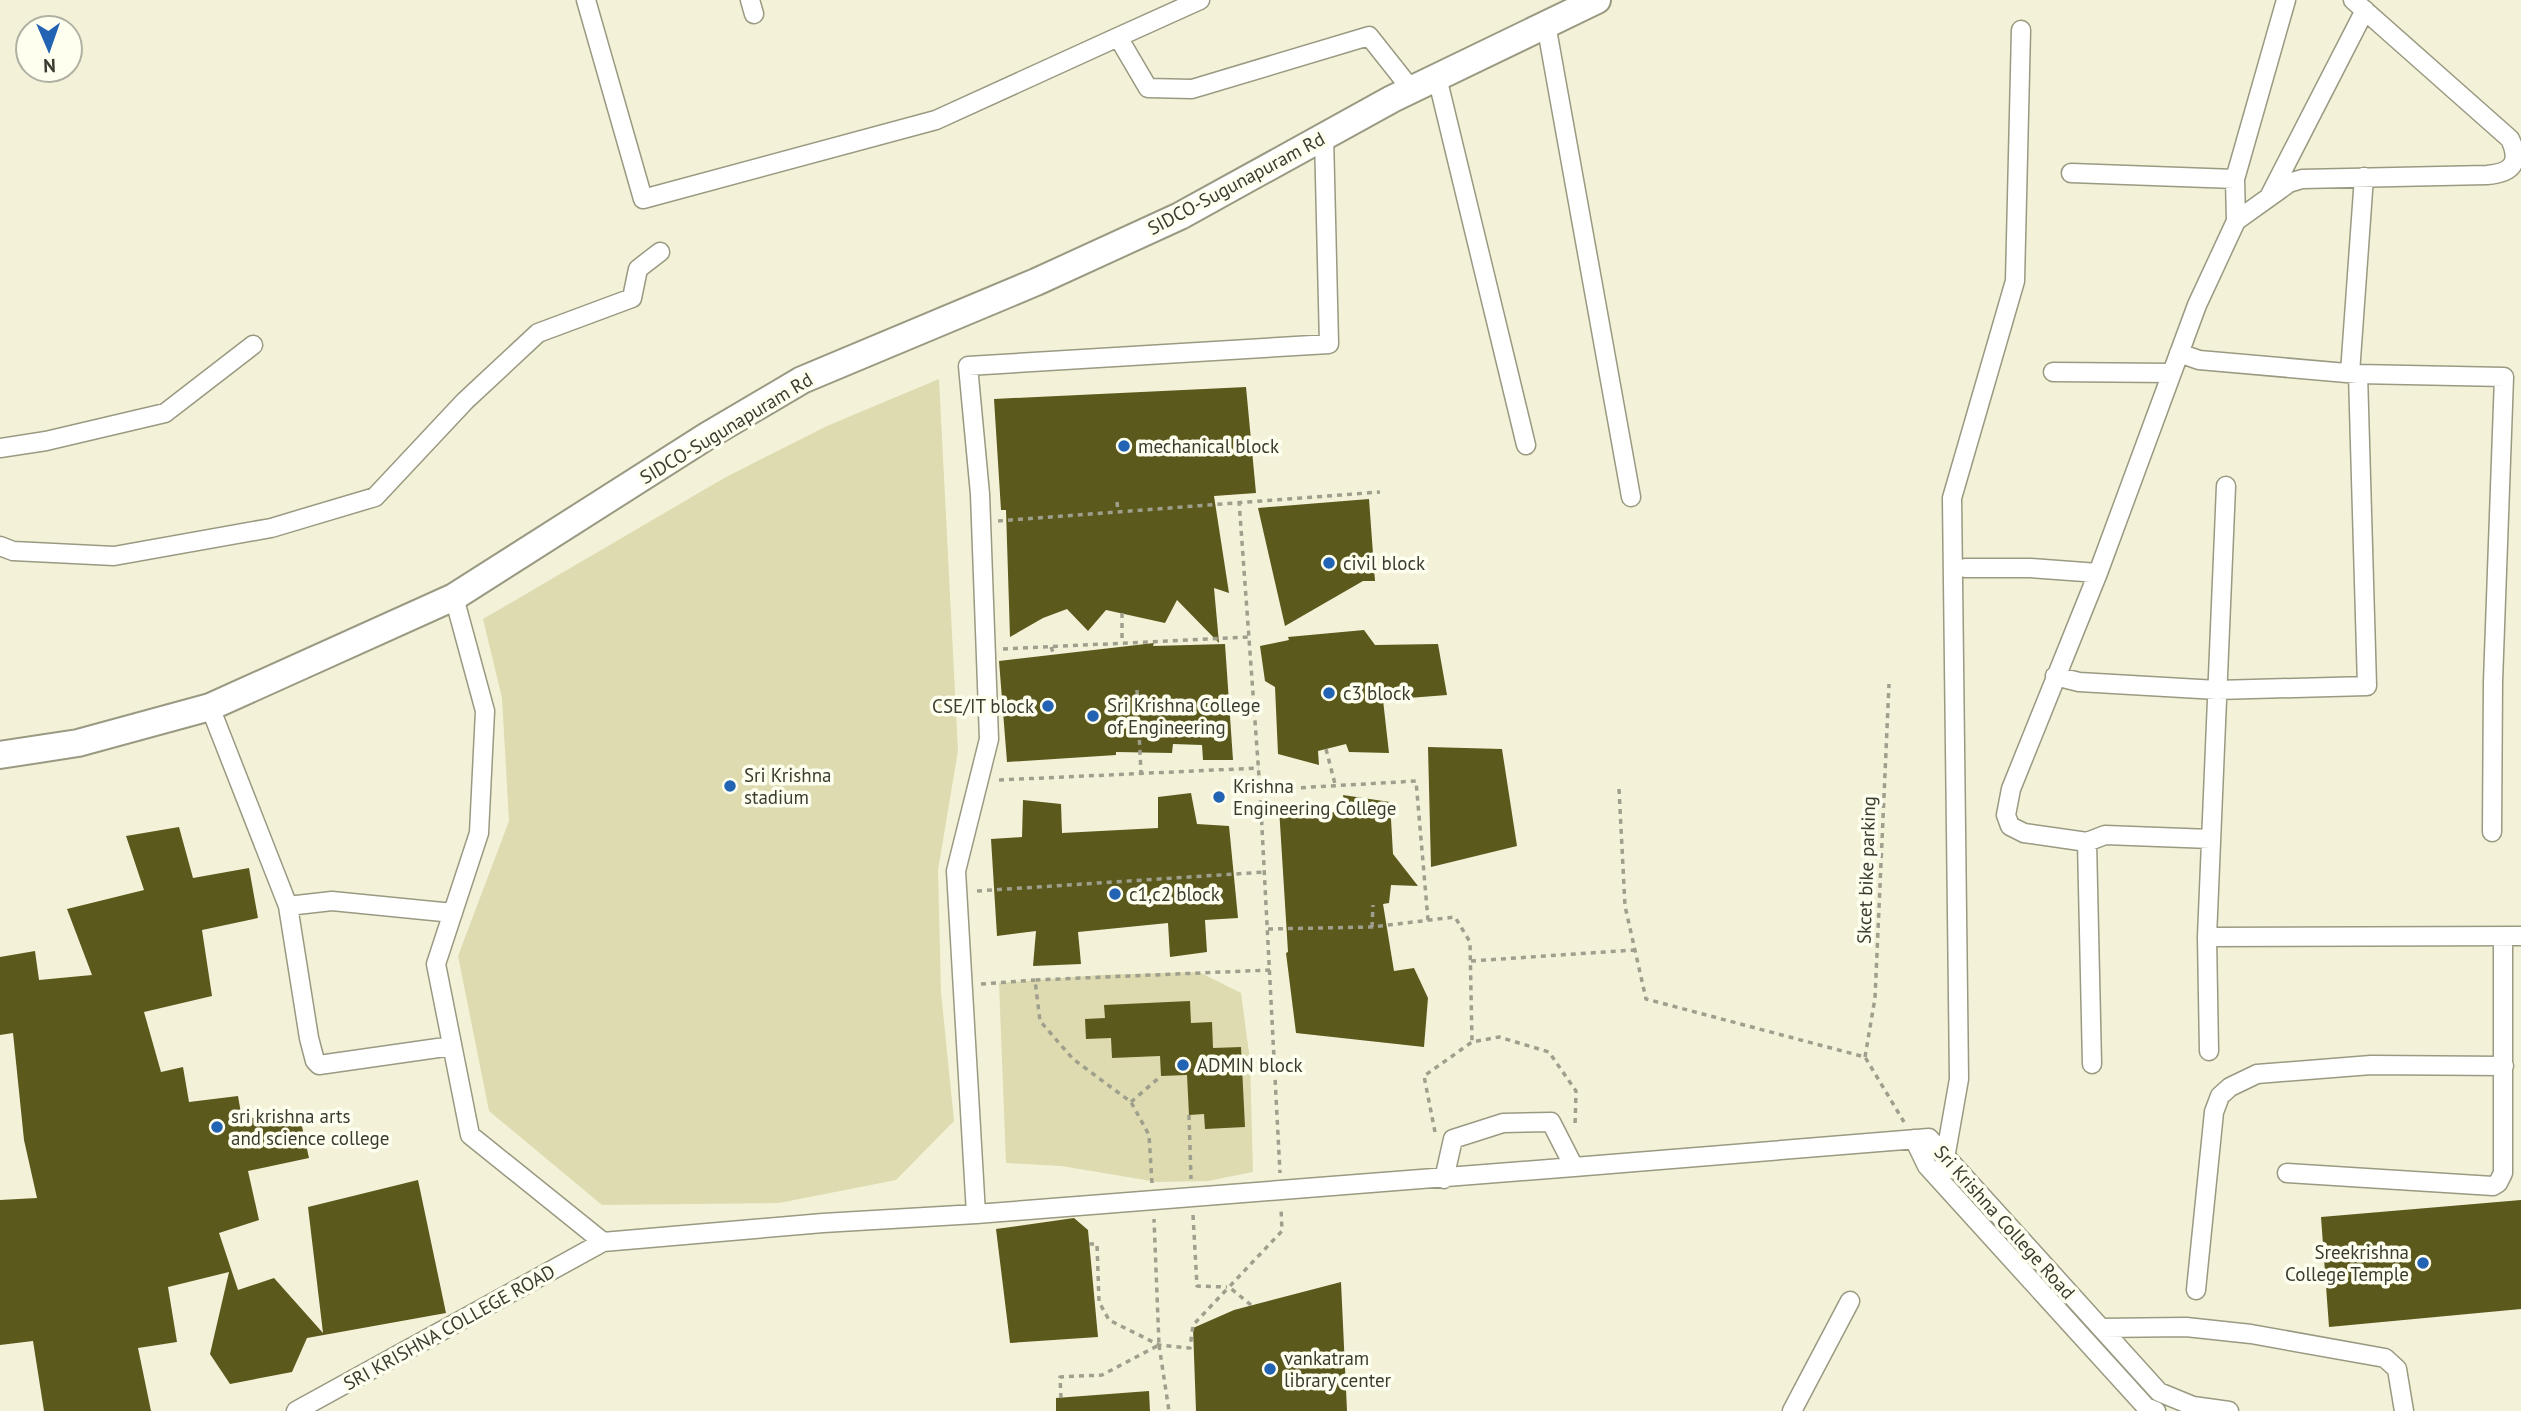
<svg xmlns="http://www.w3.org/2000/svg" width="2521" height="1411" viewBox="0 0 2521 1411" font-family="'PT Sans',sans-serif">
<rect width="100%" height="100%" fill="#f3f2d9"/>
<path fill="#dddbaf" d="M939 379 958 751 938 870 941 992 954 1121 896 1180 779 1203 602 1205 489 1111 458 956 509 821 502 698 483 619 726 477 827 426Z
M1199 972 1241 993 1250 1060 1253 1172 1208 1181 1157 1182 1061 1166 1006 1163 999 983 1100 975Z"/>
<path fill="#5c591d" d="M1246 387 1256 493 1214 496 1229 593 1214 588 1219 643 1177 600 1165 623 1106 610 1088 631 1067 609 1043 618 1010 637 1006 510H1001L994 399Z
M1369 499 1375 581H1363L1285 626 1258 508Z
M1364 630 1375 645 1438 644 1447 695 1383 700 1389 753 1349 752 1346 744 1318 751 1319 765 1278 754 1275 687 1265 681 1260 646 1289 640 1288 637Z
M1154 643 1153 646 1225 644 1233 760H1203L1202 745 1173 744 1172 753 1116 752V755L1007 762 999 661Z
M1428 747 1502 749 1517 846 1431 867Z
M1191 793 1197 824 1229 826 1238 918 1205 920 1207 952 1170 957 1168 923 1078 932 1081 964 1033 966 1036 931 997 936 991 839 1022 837 1023 800 1061 804 1062 833 1158 828V797Z
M1343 795 1390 802 1393 854 1418 886 1391 885 1389 903 1383 904 1394 971 1414 968 1428 998 1424 1047 1296 1033 1286 953 1288 952 1279 808 1346 813Z
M179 827 193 878 249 868 258 918 202 930 212 996 144 1012 161 1072 183 1067 189 1102 238 1096 242 1119 299 1113 309 1158 248 1171 259 1220 219 1233 238 1290 274 1278 323 1333 308 1207 418 1180 446 1313 307 1338 292 1372 230 1384 210 1354 229 1272 168 1287 177 1342 138 1348 151 1411H44L33 1341 0 1345V1200L37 1198 24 1140 13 1033 0 1035V957L35 951 39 980 92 975 67 909 144 890 126 836Z
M1190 1001 1191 1023 1212 1022 1213 1048 1241 1047 1245 1127 1205 1129 1204 1114 1189 1115 1187 1075 1161 1076 1160 1056 1112 1058 1111 1038 1086 1039 1085 1019 1105 1018 1104 1005Z
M2521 1200V1309L2329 1327 2321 1217Z
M1074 1218 1088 1230 1098 1337 1010 1343 996 1229Z
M1341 1282 1347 1411H1196L1193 1328 1234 1310Z
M1149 1391 1150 1411H1056V1398Z"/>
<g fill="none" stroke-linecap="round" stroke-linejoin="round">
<g stroke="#9a9981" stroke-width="21">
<path id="street" d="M586 0 643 199 936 120 1118 37 1148 88 1192 89 1369 36 1411 89
M750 0 754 14
M1546 24 1631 497
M1118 37 1200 0
M1437 77 1526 445
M2071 173 2235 179
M2269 197 2365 10
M2236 221 2289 183 2302 179 2487 175C2512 173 2521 163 2510 139L2353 0
M2179 353 2199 360 2358 374 2504 377 2493 682 2492 832
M2053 372 2172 373
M2350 373 2364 177
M0 448 46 441 165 413 253 345
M2226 486 2207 937 2521 936
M0 546 13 551 114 556 271 528 375 497 465 401 538 333 632 298 638 269 660 252
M1965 568H2030L2098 573
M454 597 485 711 479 833 436 964 470 1135 603 1242 823 1223 976 1214 956 871 989 739 980 494 968 366 1329 344 1324 136
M2055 676 2079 682 2217 690 2367 686 2358 374
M210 707 288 906 309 1038 315 1061 319 1065 452 1046
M2211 839 2105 835 2087 842 2024 833 2010 826 2006 815 2011 789 2098 573 2197 305 2236 221 2235 179 2286 0
M2087 842 2092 1064
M288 906 332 901 453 913
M2207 937 2209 1051
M1914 1139 1927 1166 2146 1407 2156 1411
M1574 1167 1929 1138 2159 1392 2193 1406 2229 1411
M2287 1173 2493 1186 2498 1183 2503 1173V937
M1941 1181 1959 1079 1952 498 2015 281 2021 30
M976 1214 1574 1167 1551 1122 1503 1123 1453 1139 1444 1179
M2196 1290 2214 1112 2220 1096 2230 1087 2257 1074 2371 1065 2504 1066
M2101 1328 2186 1327 2251 1334 2385 1358 2397 1369 2404 1411
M296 1411 603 1242
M1792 1411 1850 1301"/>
</g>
<g stroke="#9a9981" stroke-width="30">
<path id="secondary" d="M0 755 78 743 210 707 454 597 707 436 802 380 1036 282 1180 216 1392 99 1597 0"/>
</g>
<path stroke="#9f9f8d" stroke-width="3.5" stroke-dasharray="5 5" stroke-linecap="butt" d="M1239 501 1260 790 1280 1173
M1117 502 1118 511
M998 521 1380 492
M1122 613V643
M1051 647 1054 655
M1003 649 1249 637
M1137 690 1141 773
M1326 749 1335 784
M999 780 1259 768
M1619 789 1625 906 1646 999 1865 1057 1904 1122
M1261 790 1416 781 1428 920
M977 891 1265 872
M1372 927 1373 905
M1268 929 1372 927 1455 917 1470 942 1472 1042
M1471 961 1634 950
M981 984 1035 980
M1865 1057 1875 998 1889 684
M1131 1102 1161 1076
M1189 1115 1191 1179
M1435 1132 1424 1076 1472 1042 1499 1037 1549 1052 1576 1091 1575 1127
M1152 1183 1149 1135 1131 1102 1073 1059 1040 1021 1035 980 1270 970
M1193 1215 1197 1286 1227 1287
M1089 1244H1097L1099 1302 1109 1320 1159 1345 1190 1348 1193 1325 1229 1287
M1251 1305 1229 1287 1282 1231 1281 1209
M1159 1345 1169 1411
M1061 1398 1060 1377 1102 1375 1159 1345 1154 1219"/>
<use href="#street" stroke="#fff" stroke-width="18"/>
<use href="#secondary" stroke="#fff" stroke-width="26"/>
</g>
<g fill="#2263b4" stroke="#ffffef" stroke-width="2.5">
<circle cx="1124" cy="446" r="7"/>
<circle cx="1329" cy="563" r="7"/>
<circle cx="1329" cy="693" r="7"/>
<circle cx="1048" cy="706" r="7"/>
<circle cx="1093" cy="716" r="7"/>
<circle cx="730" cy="786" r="7"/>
<circle cx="1219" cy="797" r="7"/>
<circle cx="1115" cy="894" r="7"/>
<circle cx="1183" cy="1065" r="7"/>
<circle cx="217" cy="1127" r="7"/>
<circle cx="2423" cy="1263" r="7"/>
<circle cx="1270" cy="1369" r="7"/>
</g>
<g text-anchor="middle" stroke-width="7" stroke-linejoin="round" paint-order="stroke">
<g font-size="19" fill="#3b3b31" stroke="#ffffef">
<text transform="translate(1236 183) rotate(-28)" y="7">SIDCO-Sugunapuram Rd</text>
<text transform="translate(726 428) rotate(-31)" y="7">SIDCO-Sugunapuram Rd</text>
<text transform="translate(1866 870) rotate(-88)" y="7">Skcet bike parking</text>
<text transform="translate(2005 1222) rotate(48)" y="7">Sri Krishna College Road</text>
<text transform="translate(449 1327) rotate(-29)" y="7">SRI KRISHNA COLLEGE ROAD</text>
</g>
<g font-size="19" fill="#3b3b31" stroke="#ffffef" text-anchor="start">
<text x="1138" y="453">mechanical block</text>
<text x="1343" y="570">civil block</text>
<text x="1343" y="700">c3 block</text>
<text x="1107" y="712">Sri Krishna College<tspan x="1107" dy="22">of Engineering</tspan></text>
<text x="1034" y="713" text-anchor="end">CSE/IT block</text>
<text x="744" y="782">Sri Krishna<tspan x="744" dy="22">stadium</tspan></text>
<text x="1233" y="793">Krishna<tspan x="1233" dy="22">Engineering College</tspan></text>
<text x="1129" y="901">c1,c2 block</text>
<text x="1197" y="1072">ADMIN block</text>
<text x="231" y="1123">sri krishna arts<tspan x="231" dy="22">and science college</tspan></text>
<text x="2409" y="1259" text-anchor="end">Sreekrishna<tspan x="2409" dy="22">College Temple</tspan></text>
<text x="1284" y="1365">vankatram<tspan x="1284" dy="22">library center</tspan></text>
</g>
</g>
<g transform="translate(49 49) rotate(178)"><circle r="33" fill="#ffffef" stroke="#b1b1a3" stroke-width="2"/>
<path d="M0-5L12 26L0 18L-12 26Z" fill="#2263b4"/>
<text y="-10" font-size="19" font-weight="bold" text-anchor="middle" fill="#3b3b31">N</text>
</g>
</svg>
